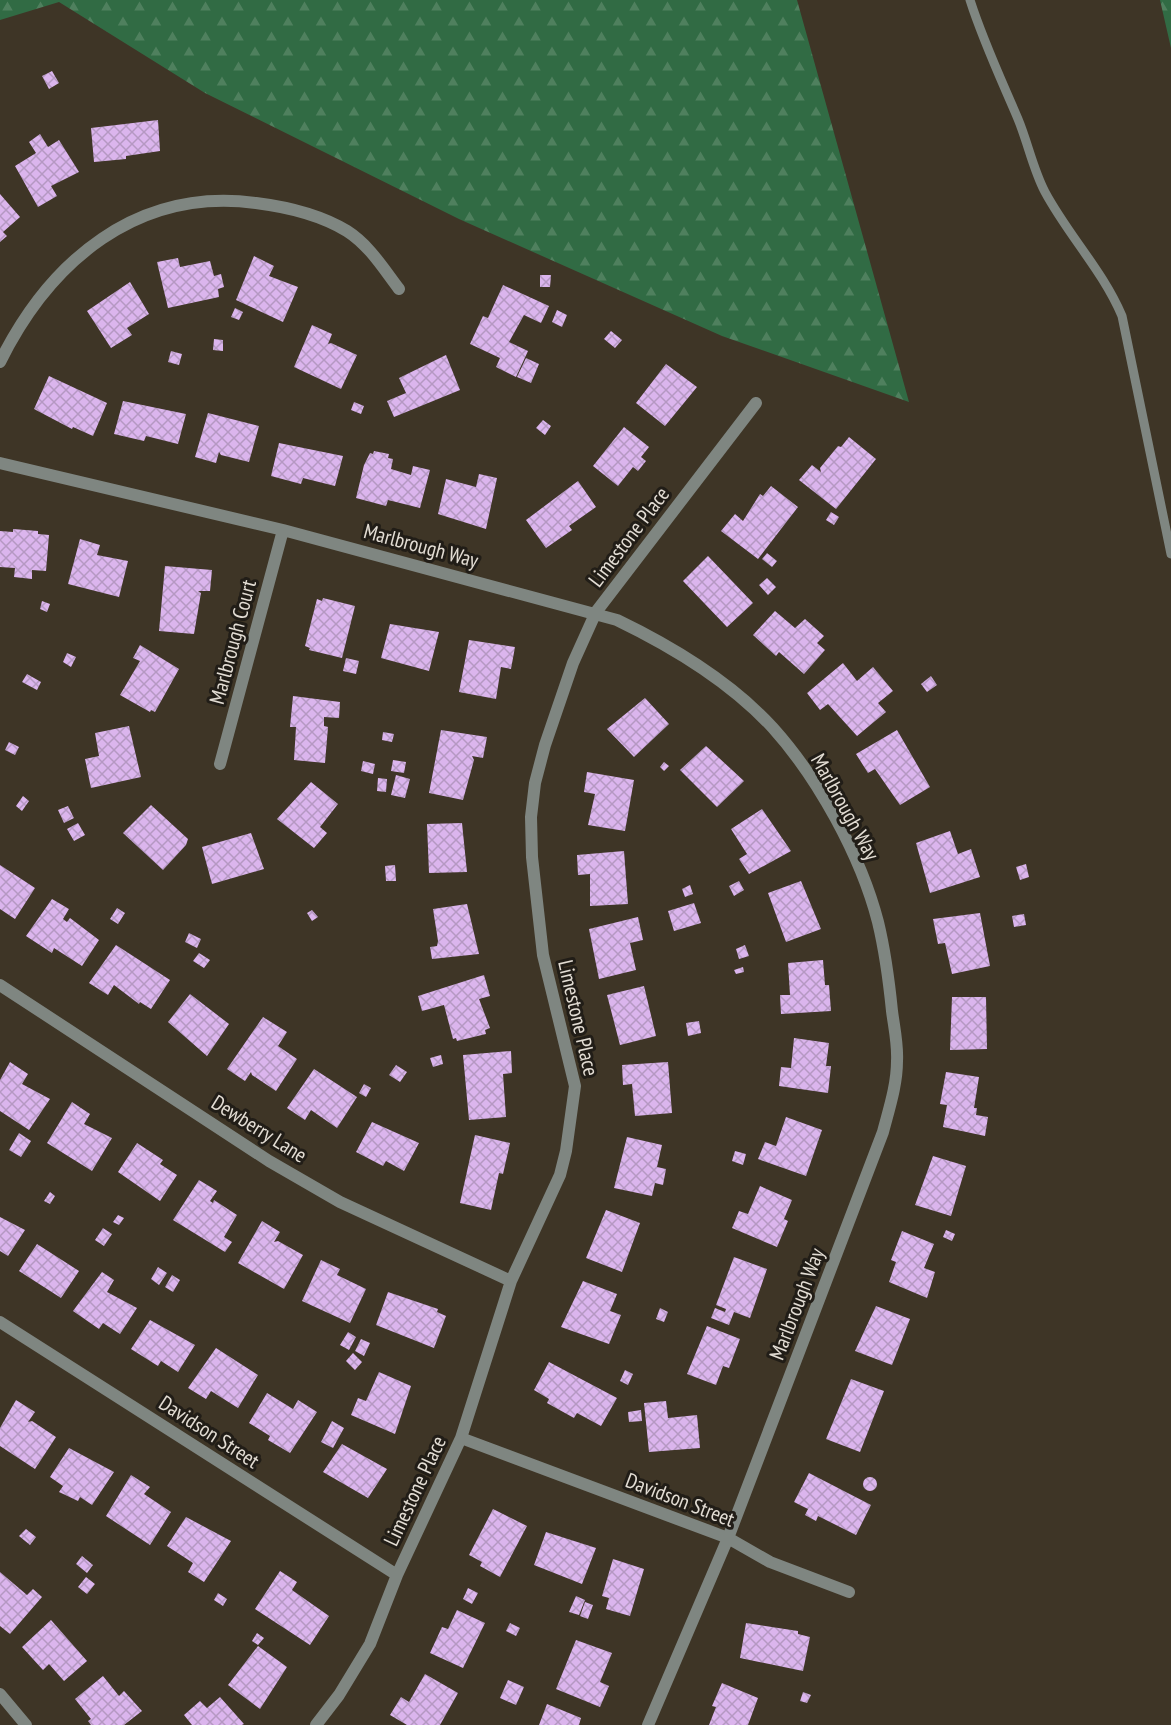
<svg xmlns="http://www.w3.org/2000/svg" width="1171" height="1725" viewBox="0 0 1171 1725" font-family="'PT Sans Narrow',sans-serif">
<defs>
<pattern id="forest-firs" width="22" height="20" patternUnits="userSpaceOnUse" patternTransform="scale(1.5)"><rect width="22" height="20" fill="#316b44"/><path d="M5 1l3.5 6h-7zM16 11l3.5 6h-7z" fill="#4f805e"/></pattern>
<pattern id="building-cross-hatch" width="8" height="8" patternUnits="userSpaceOnUse" patternTransform="scale(1.5)"><rect width="8" height="8" fill="#dbb5ed"/><path d="M0 0l8 8M0 8l8-8" fill="none" stroke="#b598c2"/></pattern>
</defs>
<rect width="100%" height="100%" fill="#3e3526"/>
<path fill="url(#forest-firs)" d="M0 0H797L909 402 722 336 459 219 205 93 59 2 0 20Z
M1160 0H1171V48Z"/>
<path fill="url(#building-cross-hatch)" d="M52 71 59 83 49 89 42 76Z
M158 120 160 151 126 156V159L94 162 91 128Z
M40 134 48 147 59 140 79 172 51 186 57 196 38 207 15 166 36 153 29 142Z
M0 194 20 217 3 232 7 236 0 242Z
M254 256 274 266 269 276 298 287 283 322 236 300Z
M178 258 180 267 210 261 214 276 221 274 224 287 218 289 219 297 168 308 157 262Z
M540 275H551L550 287H540Z
M130 282 149 314 127 328 132 335 111 348 87 311Z
M503 285 549 306 541 323 524 315 509 342 528 351 516 377 496 367 500 358 470 344 483 316 488 318Z
M235 308 243 312 239 320 231 317Z
M557 310 567 315 562 327 552 322Z
M312 325 332 334 328 344 331 343 357 355 341 389 294 367Z
M611 331 622 340 615 348 604 339Z
M214 339 223 340V351L213 350Z
M171 351 182 354 179 365 168 362Z
M446 355 460 390 394 417 387 401 406 393 399 378Z
M526 358 539 364 531 383 517 377Z
M666 364 697 387 665 426 636 403Z
M49 376 107 403 93 436 73 427 72 429 34 409Z
M123 401 186 414 178 444 146 436 144 441 114 434Z
M354 402 364 406 361 414 351 410Z
M208 413 259 426 249 462 221 455 219 452 216 463 195 457Z
M543 420 551 426 545 435 536 428Z
M624 427 649 447 641 457 646 461 638 471 633 467 618 486 593 466Z
M849 437 876 459 836 509 799 480 812 465 821 472 820 468 838 446 841 447Z
M279 443 343 456 335 486 303 478 301 484 271 476Z
M374 451 389 454 388 458 393 459 391 469 411 475 413 466 430 470 420 508 388 500 386 506 356 498 364 465 370 453 373 454Z
M479 474 497 478 486 529 438 514 446 479 476 487Z
M578 481 596 507 569 526 572 530 546 548 526 520Z
M771 486 798 507 758 559 721 531 735 514 743 521 760 494 763 496Z
M831 512 839 517 834 525 826 520Z
M13 529 38 531V534L49 535 46 571 32 570V579L14 577 15 568 0 567V531L13 532Z
M80 539 100 545 97 555 128 561 119 597 68 584Z
M767 553 777 561 772 567 762 559Z
M708 556 753 603 727 627 683 581Z
M165 566 212 570 210 591H198L201 593 194 634 159 631Z
M767 578 776 587 768 595 759 585Z
M323 598 355 606 342 658 309 650 310 648 305 646 317 599 322 601Z
M42 601 50 604 47 612 40 609Z
M775 611 795 628 805 619 824 636 817 643 825 650 804 674 779 652 776 656 753 635Z
M390 624 439 632 429 671 381 658Z
M469 640 515 647 511 669 501 667 496 699 459 692Z
M140 645 179 669 155 712 151 710 150 712 120 695 140 661 133 658Z
M67 653 76 657 71 667 63 662Z
M346 658 359 661 356 674 343 671Z
M843 663 857 681 873 667 893 691 878 703 886 712 857 736 828 704 820 710 807 693Z
M27 674 41 682 37 690 22 682Z
M931 676 937 685 927 692 921 684Z
M293 696 340 702 339 718 324 717V726L328 727 325 763 294 760 296 727H290Z
M645 698 669 724 634 757 607 729Z
M129 726 141 777 91 788 85 759 99 756 95 733Z
M441 730 487 737 483 758 472 756 474 760 463 800 429 793Z
M897 730 930 787 900 805 875 769 868 773 856 754Z
M383 732 394 734 392 742 382 740Z
M9 742 19 747 15 755 5 750Z
M706 746 744 781 717 807 680 770Z
M393 760 406 762 404 773 391 771Z
M363 761 375 764 373 774 361 771Z
M664 762 669 766 664 771 660 767Z
M587 772 634 780 625 831 588 825 595 794 584 792Z
M396 775 410 779 405 798 391 795Z
M378 778 387 779 386 792 377 791Z
M311 782 338 804 320 827 327 833 314 848 277 819Z
M23 796 29 801 22 811 16 806Z
M151 805 188 839 186 845 163 870 123 833Z
M68 806 74 818 64 823 58 810Z
M762 809 791 851 749 874 739 859 747 854 731 829Z
M78 823 85 835 74 841 67 829Z
M462 823 467 872 429 873 427 824Z
M950 831 958 854 971 849 980 877 930 893 916 843Z
M251 833 264 869 212 884 202 847Z
M624 851 628 904 590 906V874L578 875 577 855Z
M1026 864 1029 877 1020 880 1016 867Z
M0 865 35 888 15 919 0 909Z
M395 865 396 881H386L385 866Z
M739 881 744 890 734 896 729 886Z
M801 881 821 929 786 942 768 893Z
M690 885 693 894 685 897 682 889Z
M52 899 69 909 63 919 67 922 70 918 99 940 82 966 54 948 52 953 26 936Z
M694 903 701 923 674 931 668 911Z
M467 904 479 954 432 959 430 947 437 946 438 941 433 909Z
M117 908 125 913 118 924 110 919Z
M312 910 318 917 312 921 307 913Z
M980 913 990 966 952 974 945 943 938 944 933 919Z
M1024 914 1026 925 1014 927 1012 916Z
M638 917 643 940 630 943 636 970 599 979 589 929Z
M189 933 201 939 197 948 185 942Z
M116 945 170 980 151 1009 140 1002 139 1004 114 985 108 995 89 983Z
M745 945 749 956 739 959 736 949Z
M199 953 210 960 204 968 193 961Z
M823 960 825 985H829L831 1011 781 1014 780 995H790L788 963Z
M743 967 744 972 736 974 734 970Z
M484 975 490 996 479 999 490 1028 485 1030 486 1034 457 1041 456 1038 453 1039 444 1005 422 1011 418 996Z
M644 986 656 1036 620 1045 607 995Z
M190 994 229 1024 207 1056 168 1022Z
M952 997H986L987 1049 950 1050Z
M263 1017 287 1032 278 1046 297 1059 276 1091 252 1075 251 1072 245 1081 227 1069Z
M699 1021 701 1033 688 1036 686 1023Z
M794 1038 829 1043 826 1066H831L828 1093 779 1086 781 1067 791 1068Z
M511 1051 512 1073 503 1074 506 1117 469 1120 463 1055Z
M441 1055 443 1064 433 1067 430 1058Z
M10 1062 28 1074 22 1084 50 1099 29 1130 0 1111V1080Z
M668 1062 672 1113 635 1116 632 1084 623 1085 622 1065Z
M396 1065 407 1072 400 1082 389 1075Z
M314 1069 357 1097 337 1128 311 1110 305 1120 287 1108Z
M946 1072 979 1077 974 1108H977L976 1115 988 1117 985 1136 943 1127 947 1105 940 1104Z
M364 1084 371 1088 366 1097 359 1093Z
M72 1102 90 1114 84 1124 112 1138 92 1171 47 1143Z
M786 1117 822 1130 806 1176 758 1159 765 1142 776 1146Z
M372 1122 419 1143 404 1171 386 1161 383 1166 356 1152Z
M19 1133 31 1141 21 1157 9 1150Z
M475 1135 510 1143 503 1174 499 1173 491 1210 460 1203Z
M627 1137 662 1145 657 1167 666 1169 663 1185 655 1183 652 1196 614 1188Z
M137 1143 163 1160 160 1164 177 1175 160 1201 118 1172Z
M735 1151 746 1154 743 1165 732 1161Z
M933 1156 966 1166 951 1216 915 1205Z
M199 1180 217 1191 210 1201 213 1203 214 1200 237 1215 224 1237 232 1242 225 1252 173 1220Z
M760 1186 792 1200 784 1219 788 1221 777 1247 732 1228 739 1211 748 1214Z
M50 1192 55 1196 50 1204 44 1201Z
M606 1210 640 1223 622 1272 586 1258Z
M118 1215 124 1218 119 1225 113 1222Z
M0 1217 25 1230 8 1256 0 1251Z
M262 1221 280 1232 274 1242 278 1241 303 1255 284 1289 238 1263Z
M103 1228 112 1234 104 1246 95 1240Z
M946 1230 955 1234 952 1241 943 1237Z
M902 1231 934 1244 924 1268 935 1272 927 1298 889 1282 896 1262 891 1260Z
M37 1244 79 1271 61 1298 19 1271Z
M734 1257 767 1269 750 1318 734 1312 729 1325 711 1318 715 1308 725 1312 726 1309 716 1305Z
M321 1260 340 1269 337 1275 366 1289 350 1323 302 1301Z
M158 1267 167 1273 159 1285 151 1279Z
M102 1272 114 1280 107 1292 137 1308 120 1334 103 1323 99 1329 73 1311Z
M172 1275 180 1280 173 1292 165 1287Z
M583 1281 617 1294 610 1311 621 1315 609 1344 561 1327Z
M388 1292 438 1309 437 1312 446 1316 434 1348 376 1325Z
M876 1306 910 1319 892 1365 855 1351Z
M660 1308 668 1312 664 1322 656 1319Z
M150 1320 195 1345 178 1372 161 1361 158 1366 131 1349Z
M707 1326 740 1339 729 1368 723 1366 716 1385 687 1374Z
M348 1332 356 1337 349 1350 340 1345Z
M361 1339 370 1343 364 1356 355 1351Z
M216 1348 258 1375 238 1408 211 1391 206 1399 188 1388Z
M353 1353 362 1362 355 1370 346 1361Z
M549 1362 617 1398 601 1426 577 1413 574 1418 547 1403 549 1399 534 1390Z
M625 1370 633 1374 628 1385 620 1381Z
M379 1372 411 1386 395 1434 351 1415 358 1398 366 1401Z
M851 1379 884 1391 860 1452 826 1439Z
M267 1393 293 1409 298 1400 317 1412 290 1453 268 1440 270 1436 249 1423Z
M16 1400 35 1412 28 1422 32 1421 56 1437 35 1469 0 1446V1428Z
M666 1401 668 1418 697 1415 700 1448 649 1452 644 1403Z
M641 1410 642 1421 629 1422 628 1412Z
M332 1421 344 1428 333 1448 321 1442Z
M342 1444 387 1469 368 1498 323 1472Z
M69 1448 114 1472 92 1505 80 1497 78 1501 59 1492 63 1486 50 1477Z
M809 1473 871 1505 856 1535 818 1516 816 1521 805 1515 808 1509 794 1502Z
M131 1475 150 1487 144 1494 171 1512 150 1545 106 1516Z
M863 1484a7 7 0 1 1 14 0a7 7 0 1 1-14 0Z
M493 1509 527 1526 500 1577 480 1566 482 1562 469 1555Z
M186 1517 231 1541 204 1582 188 1572 193 1563 167 1546Z
M26 1529 36 1537 30 1545 19 1536Z
M546 1532 596 1548 582 1584 534 1565Z
M82 1556 93 1565 87 1573 76 1564Z
M613 1559 644 1569 630 1616 606 1609 609 1598 602 1596Z
M280 1571 297 1582 292 1590 329 1616 310 1645 255 1609Z
M0 1572 27 1595 33 1589 42 1597 10 1634 0 1626Z
M86 1577 95 1584 87 1594 78 1587Z
M468 1588 478 1593 472 1604 463 1599Z
M218 1593 227 1599 223 1606 214 1600Z
M576 1596 585 1600 579 1615 569 1612Z
M585 1602 593 1605 588 1619 580 1616Z
M457 1610 485 1623 463 1668 430 1653 442 1627 448 1629Z
M51 1620 87 1661 64 1681 49 1664 43 1670 22 1647Z
M510 1623 520 1628 516 1636 506 1631Z
M746 1623 798 1631V1634L810 1637 803 1671 740 1658Z
M257 1633 264 1638 258 1645 252 1641Z
M576 1640 612 1653 600 1682 609 1686 600 1707 556 1689Z
M258 1646 287 1667 260 1709 228 1685Z
M425 1674 458 1693 440 1725H407L390 1715 401 1697 409 1702Z
M103 1676 119 1696 124 1691 142 1711 124 1725H91L88 1721 91 1719 75 1699Z
M508 1680 524 1687 516 1705 500 1698Z
M722 1683 758 1698 748 1725H709L716 1707 712 1706Z
M803 1692 811 1695 807 1703 800 1701Z
M220 1697 244 1724 242 1725H192L184 1715 200 1701 207 1708Z
M547 1704 581 1718 579 1725H539Z"/>
<g fill="none" stroke-linecap="round" stroke-linejoin="round">
<path stroke="#7f8681" stroke-width="9" d="M970 0C983 41 1001 79 1018 119 1028 143 1033 169 1045 192 1068 235 1103 271 1122 316L1171 554"/>
<path stroke="#7f8681" stroke-width="12" d="M0 362C50 261 137 187 256 203 288 207 319 214 347 231 369 245 383 268 399 289
M0 463 283 530 617 620C673 647 730 681 773 728 818 778 861 856 878 922 885 951 889 981 892 1011 894 1027 898 1044 897 1061 897 1085 889 1109 883 1132L728 1538 648 1725
M220 764 283 530
M0 985 269 1161 340 1202 511 1281
M0 1322 397 1575
M461 1438 728 1538 770 1562 849 1592
M0 1694 26 1725
M316 1725 339 1695 370 1644 397 1575 461 1438 511 1281 560 1175 566 1151 575 1086 543 955 532 857 531 817 535 783 545 745 573 663 596 612 756 403"/>
</g>
<g text-anchor="middle" stroke-width="6" stroke-linejoin="round" paint-order="stroke">
<g font-size="21" fill="#e3ddd4" stroke="#211d17">
<text transform="translate(629 537) rotate(-53)" y="7">Limestone Place</text>
<text transform="translate(421 546) rotate(15)" y="7">Marlbrough Way</text>
<text transform="translate(233 642) rotate(-75)" y="7">Marlbrough Court</text>
<text transform="translate(845 807) rotate(61)" y="7">Marlbrough Way</text>
<text transform="translate(578 1018) rotate(77)" y="7">Limestone Place</text>
<text transform="translate(259 1129) rotate(32)" y="7">Dewberry Lane</text>
<text transform="translate(797 1304) rotate(-69)" y="7">Marlbrough Way</text>
<text transform="translate(209 1432) rotate(33)" y="7">Davidson Street</text>
<text transform="translate(415 1491) rotate(-65)" y="7">Limestone Place</text>
<text transform="translate(680 1500) rotate(21)" y="7">Davidson Street</text>
</g>
</g>
</svg>
